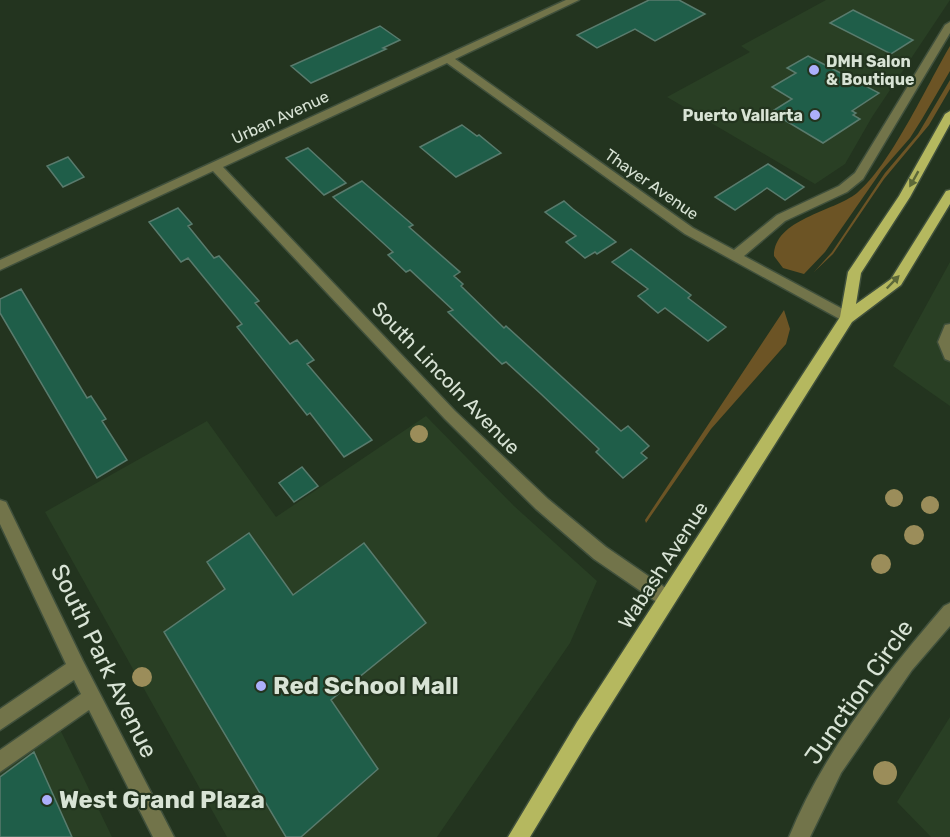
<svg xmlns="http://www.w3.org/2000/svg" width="950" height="837" viewBox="0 0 950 837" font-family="Rubik,sans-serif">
<rect width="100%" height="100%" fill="#23341f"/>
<path fill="#293f24" d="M826 0H950L872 117 845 164 815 184 667 97 750 52 741 46Z
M950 262V406L893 366Z
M426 416 514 506 597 581 570 643 437 837H227L45 512 207 421 276 517Z
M950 717V837H931L897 802Z
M57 723 112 837H0V763Z"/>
<path fill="#6c5425" d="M950 46V71L922 119 910 138 882 170 825 252 804 274 783 268 774 256C774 219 833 212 857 193 890 166 927 85 950 46Z
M950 80V89L929 125 884 179 833 254 814 272 832 252 885 173 918 134Z
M784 310 790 329 786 344 711 429 646 523 645 520Z"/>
<path fill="#1f5e49" stroke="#597b6d" stroke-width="1.5" d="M649 0H679L705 14 655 41 635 29 597 48 577 35Z
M853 10 913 40 891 54 830 23Z
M380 26 400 40 383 48 386 49 311 83 291 66Z
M808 56 879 93 852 111 856 113 853 115 860 119 823 143 771 112 792 99 772 87 796 73 787 68Z
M462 125 477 136 479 135 501 153 456 177 420 147Z
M308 148 346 183 324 195 286 158Z
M68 157 84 177 63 187 47 166Z
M768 164 804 187 785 200 767 188 735 210 715 197Z
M362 181 413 225 409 227 460 272 454 276 463 284 461 286 504 328 506 326 621 431 628 426 649 446 641 453 647 458 623 478 596 452 599 449 541 394 506 362 502 364 448 312 453 310 410 270 406 272 388 255 393 252 333 197Z
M564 201 573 209 616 242 597 254 595 252 585 258 566 242 576 236 545 212Z
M178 208 192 224 188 226 214 258 219 256 259 301 255 303 290 344 297 340 314 360 307 364 372 440 344 457 310 413 307 415 237 327 242 324 188 258 181 262 149 222Z
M631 249 691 295 688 298 726 327 708 341 665 308 658 313 638 296 648 289 612 262Z
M21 289 87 398 91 396 106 419 102 421 127 460 97 478 0 313V299Z
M302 467 318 486 294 502 279 483Z
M249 533 293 595 364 543 426 623 331 700 378 769 301 837H286L164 632 225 589 207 562Z
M34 752 72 837H0V777Z"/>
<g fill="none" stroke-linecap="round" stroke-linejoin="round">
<g stroke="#40503c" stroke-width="3">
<path id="minor" d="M566 0H579L455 59 693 228 734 250 777 215 839 186 855 173 945 25 950 22V33L863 179 847 192 785 221 744 256 852 314 854 318 847 323 685 234 447 63 223 167 455 411 548 499 606 547 673 593 676 599 673 605 667 608 661 605 594 559 536 509 445 419 213 171 0 270V260Z
M950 324V361L945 359 938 342 945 325Z
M0 500 6 502 83 661 174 837H153L89 710 0 772V750L81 694 74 680 0 730V709L66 664 0 524Z
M950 603V626L912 670 841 773 810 837H789C824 751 884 676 944 606Z"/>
</g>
<g stroke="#40503c" stroke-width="3">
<path id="major" d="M950 111V124L910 197 861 273 856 304 891 279 946 191 950 190V204L901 285 852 322 591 736 530 837H508L577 722 840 317 848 272 899 196 945 114Z"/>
</g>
<use href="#minor" fill="#72744a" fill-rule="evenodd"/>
<use href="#major" fill="#b5b85f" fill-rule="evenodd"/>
</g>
<g fill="#9b8d5a">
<circle cx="419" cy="434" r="9"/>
<circle cx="894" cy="498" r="9"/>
<circle cx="930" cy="505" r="9"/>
<circle cx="914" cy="535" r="10"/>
<circle cx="881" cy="564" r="10"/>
<circle cx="142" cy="677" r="10"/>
<circle cx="885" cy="773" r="12"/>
</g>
<defs><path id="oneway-solid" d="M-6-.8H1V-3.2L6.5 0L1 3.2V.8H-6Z" transform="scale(1.5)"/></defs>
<g fill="#5d6939">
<use href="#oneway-solid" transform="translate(914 179) rotate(119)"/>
<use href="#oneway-solid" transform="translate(893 282) rotate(-46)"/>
</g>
<g fill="#acaffb" stroke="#23341f" stroke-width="2">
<circle cx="814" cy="70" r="6"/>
<circle cx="815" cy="115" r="6"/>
<circle cx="261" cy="686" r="6"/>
<circle cx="47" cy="800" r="6"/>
</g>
<g text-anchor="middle" stroke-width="4.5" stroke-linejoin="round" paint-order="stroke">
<g font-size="16" font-weight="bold" fill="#d8e3d5" stroke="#23341f" text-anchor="start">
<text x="826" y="67">DMH Salon<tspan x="826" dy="18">&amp; Boutique</tspan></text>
<text x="803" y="121" text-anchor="end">Puerto Vallarta</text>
</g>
<g font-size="16" fill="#d8e3d5" stroke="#23341f">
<text transform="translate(280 117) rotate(-25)" y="6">Urban Avenue</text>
<text transform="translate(652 184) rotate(35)" y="6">Thayer Avenue</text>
</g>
<g font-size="20" fill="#d8e3d5" stroke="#23341f">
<text transform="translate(446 378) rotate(46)" y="7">South Lincoln Avenue</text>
<text transform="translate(663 565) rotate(-57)" y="7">Wabash Avenue</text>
</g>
<g font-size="24" fill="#d8e3d5" stroke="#23341f">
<text transform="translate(104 661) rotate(64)" y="8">South Park Avenue</text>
<text transform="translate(859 692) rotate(-55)" y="8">Junction Circle</text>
</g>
<g font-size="24" font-weight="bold" fill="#d8e3d5" stroke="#23341f" text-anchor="start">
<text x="273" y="694">Red School Mall</text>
<text x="59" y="808">West Grand Plaza</text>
</g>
</g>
</svg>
